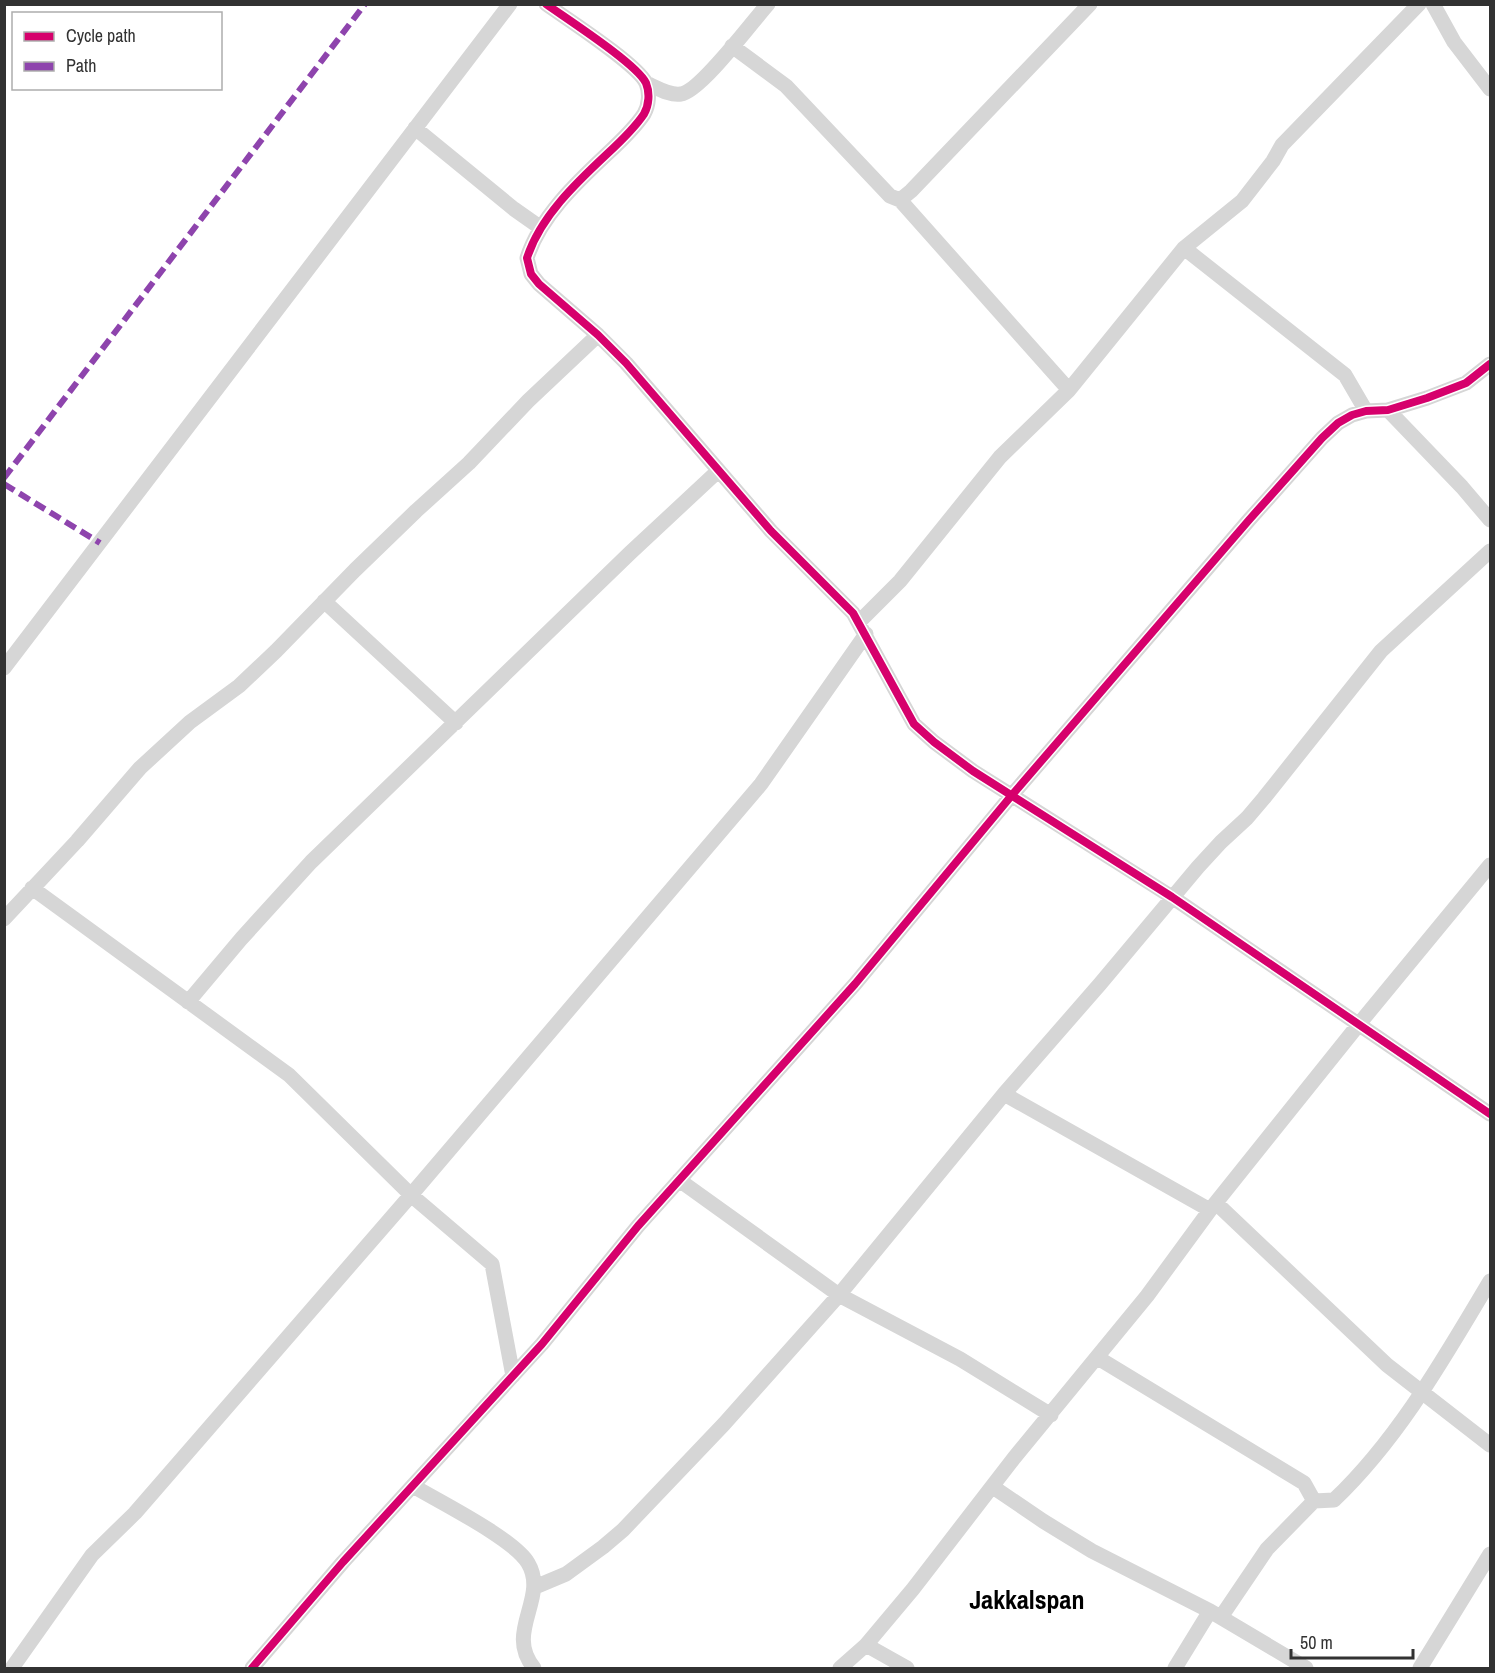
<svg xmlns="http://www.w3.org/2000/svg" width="1495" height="1673" viewBox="0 0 1495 1673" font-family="'Archivo Narrow',sans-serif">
<rect width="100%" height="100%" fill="#fff"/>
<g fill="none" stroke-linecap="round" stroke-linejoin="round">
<path stroke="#d6d6d6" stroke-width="15" d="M546 4C567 19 637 64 646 83 650 93 649 105 644 114 634 129 620 142 607 154 576 183 540 217 527 258L531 274 539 284 598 335 626 363 771 531 853 613 914 724 934 742 973 771 1172 897 1490 1114
M1433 4 1454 42 1490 89
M732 46 786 86 890 196 900 200 911 191 1090 4
M646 83C656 87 669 96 681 94 700 92 752 22 768 4
M415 128 514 209 541 228
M900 200 1069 390
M1388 410 1462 487 1490 520
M1366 411 1345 375 1184 248 1242 201 1273 161 1282 145 1419 4
M324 601 456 723
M859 622 900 581 1000 457 1069 390 1184 248
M4 668 510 4
M32 888 289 1075 411 1195 492 1264 513 1376
M4 919 77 841 140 768 190 722 239 686 276 651 355 570 416 511 469 463 528 401 598 335
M188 1002 241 939 311 862 630 553 718 471
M1004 1094 1210 1210
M679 1180 839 1295 960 1359 1051 1415
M1216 1203 1387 1365 1490 1445
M1098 1358 1304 1483 1314 1501
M413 1486C440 1502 514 1539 528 1563 549 1598 504 1632 534 1668
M993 1487 1043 1521 1092 1551 1210 1611 1306 1668
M535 1587 566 1574 603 1547 623 1530 724 1424 839 1295 1004 1094 1100 984 1198 867 1221 842 1247 818 1264 798 1381 651 1490 551
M1221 1617 1267 1549 1314 1501 1334 1500C1399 1438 1444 1358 1490 1281
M866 1645 907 1668
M12 1668 92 1555 135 1513 411 1195 761 784 866 634
M252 1668 343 1562 542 1344 638 1226 855 984 1012 795 1249 520 1322 438 1338 423 1352 415 1366 411 1388 410 1427 398 1466 383 1490 364
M840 1668 866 1645 913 1589 1014 1458 1147 1296 1210 1210 1359 1024 1490 865
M1175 1668 1210 1611
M1420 1668 1490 1554"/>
<path stroke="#8e44ad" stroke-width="6" stroke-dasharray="12 6" stroke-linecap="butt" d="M4 478 365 4
M4 484 100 543"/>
<g stroke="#fff" stroke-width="11">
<path id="cycleway" d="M546 4C567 19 637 64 646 83 650 93 649 105 644 114 634 129 620 142 607 154 576 183 540 217 527 258L531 274 539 284 598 335 626 363 771 531 853 613 914 724 934 742 973 771 1172 897 1490 1114
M252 1668 343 1562 542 1344 638 1226 855 984 1012 795 1249 520 1322 438 1338 423 1352 415 1366 411 1388 410 1427 398 1466 383 1490 364"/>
</g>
<use href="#cycleway" stroke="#d6006c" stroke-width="8"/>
</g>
<g text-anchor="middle" stroke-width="6" stroke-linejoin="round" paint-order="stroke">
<g font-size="26" font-weight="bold" fill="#000" stroke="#fff">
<text x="1027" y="1609">Jakkalspan</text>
</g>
</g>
<rect width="1495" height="1673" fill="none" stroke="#323232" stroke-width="12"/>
<rect x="12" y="12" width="210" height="78" fill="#ffffff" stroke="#adadad" stroke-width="1.5"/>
<rect x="24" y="32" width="30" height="9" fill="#d6006c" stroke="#adadad" stroke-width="1.5"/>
<text x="66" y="42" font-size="18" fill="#323232">Cycle path</text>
<rect x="24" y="62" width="30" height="9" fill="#8e44ad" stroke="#adadad" stroke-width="1.5"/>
<text x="66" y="72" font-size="18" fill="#323232">Path</text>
<path d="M1291 1649v9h122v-9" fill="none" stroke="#323232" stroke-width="3"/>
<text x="1300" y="1649" font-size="18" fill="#323232" stroke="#ffffff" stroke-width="4.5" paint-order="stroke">50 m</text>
</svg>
